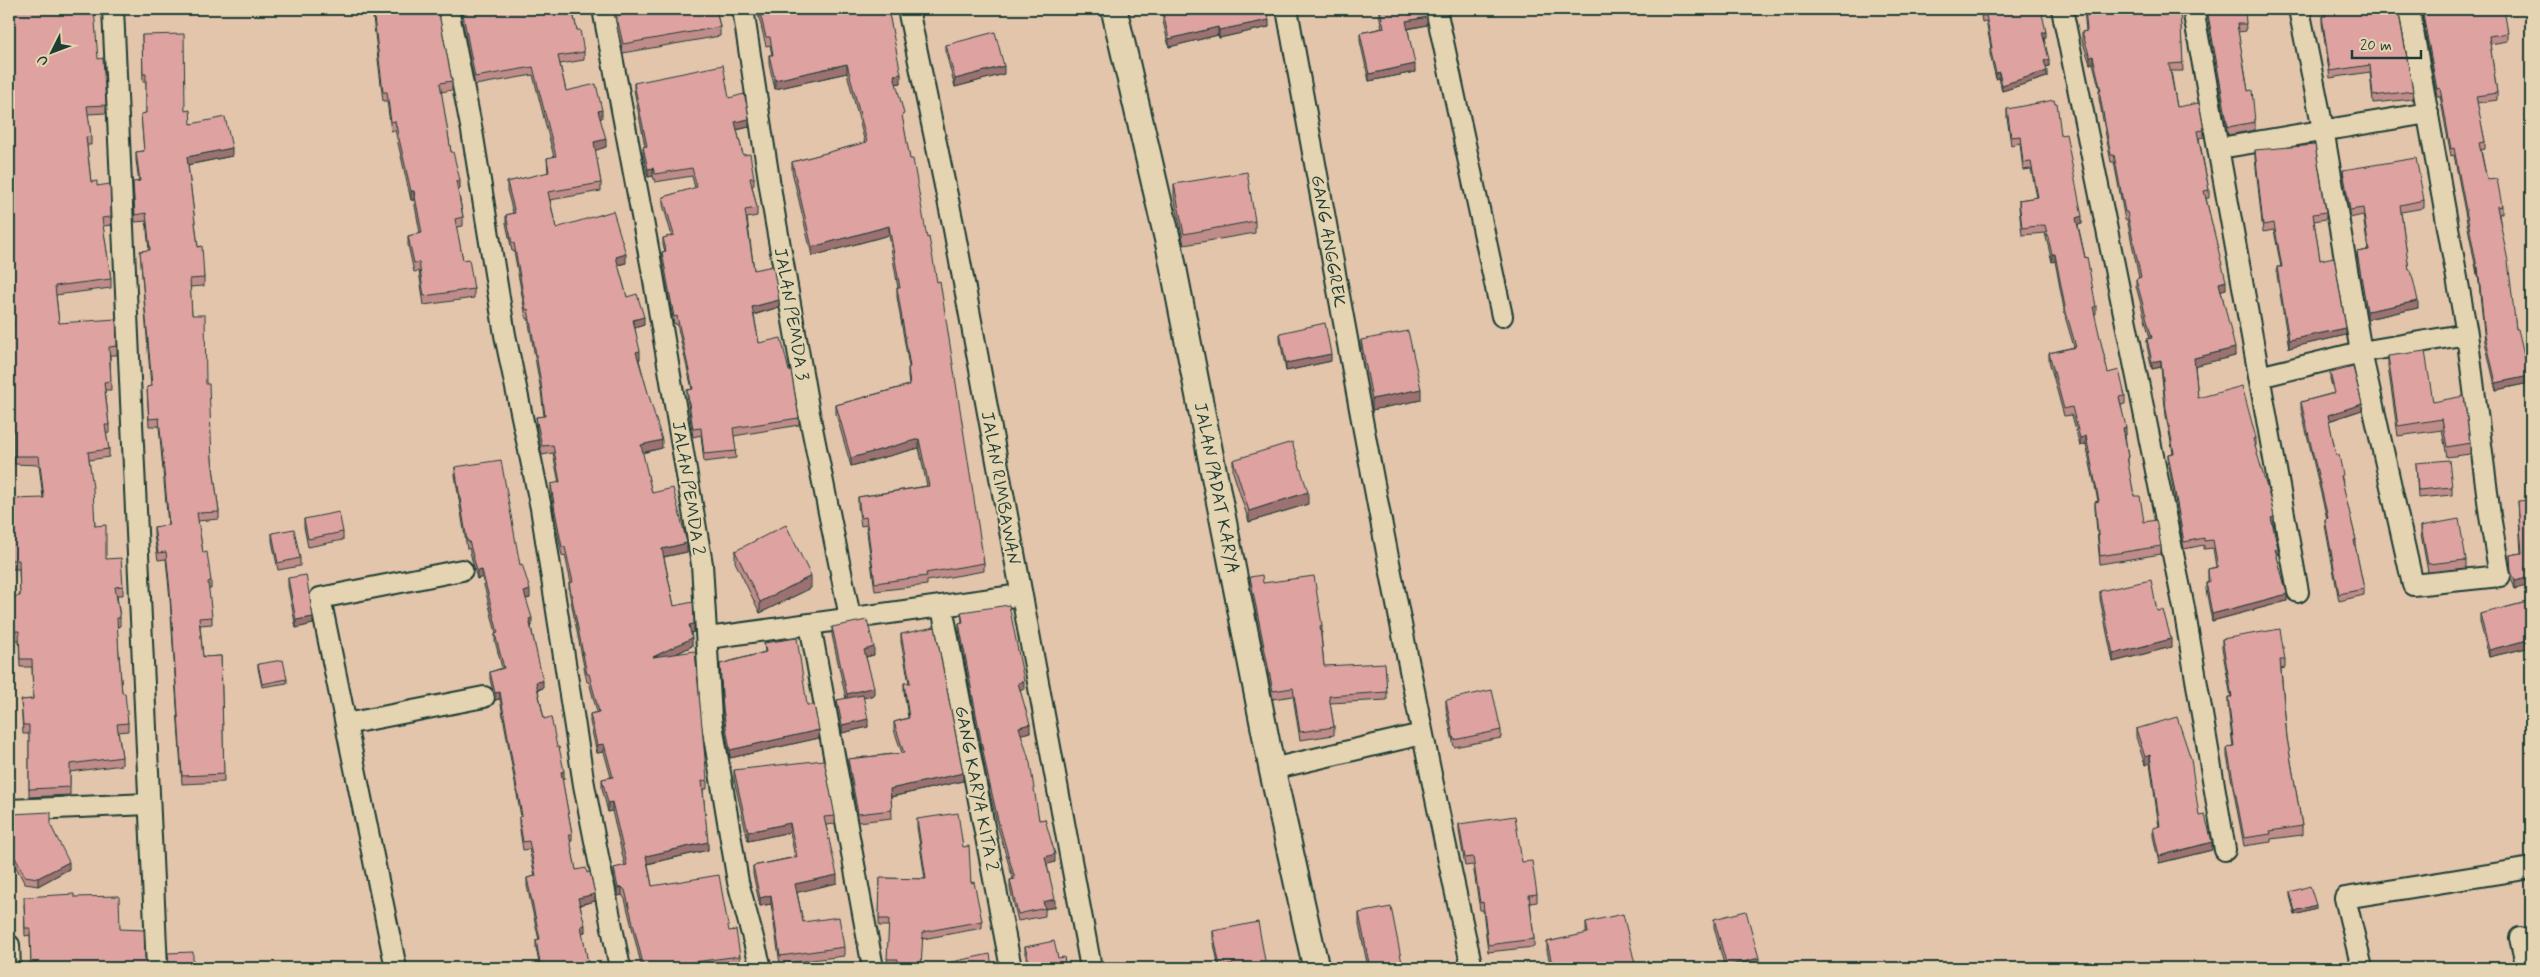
<svg xmlns="http://www.w3.org/2000/svg" width="2540" height="977" viewBox="0 0 2540 977" font-family="Mynerve,sans-serif">
<rect width="100%" height="100%" fill="#e3c5ac"/>
<filter id="ink" filterUnits="userSpaceOnUse"><feTurbulence type="fractalNoise" baseFrequency=".02" numOctaves="2"/><feDisplacementMap in="SourceGraphic" scale="10" xChannelSelector="R" yChannelSelector="G"/><feConvolveMatrix kernelMatrix="1 2 1 2 8 2 1 2 1" color-interpolation-filters="sRGB"/></filter>
<g filter="url(#ink)">
<g fill="none" stroke-linecap="round" stroke-linejoin="round">
<g stroke="#1f3d34" stroke-width="24">
<path id="minor" d="M113 9 157 968
M448 9 472 131 505 335 541 508 584 785 620 968
M603 9 652 269 702 564 711 718 738 882 761 968
M743 9 773 206 809 413 850 617
M908 9 953 224 1091 968
M1287 9C1345 329 1402 650 1472 968
M1436 9 1502 316
M2062 9 2184 608 2225 850
M2193 9 2298 592
M2299 9 2323 129 2361 352 2413 585 2500 576 2490 516 2467 334 2409 9
M2220 148 2428 113
M2259 377 2361 352 2467 334
M942 607 1011 968
M810 624 873 968
M708 638 1021 595
M346 724 484 697
M1272 769 1422 734
M9 810 149 804
M2520 938 2527 968
M9 945 10 968
M396 968 320 598 462 570
M2362 968 2345 898 2531 868"/>
</g>
<g stroke="#1f3d34" stroke-width="29">
<path id="tertiary" d="M1114 9 1170 250 1272 769 1316 968"/>
</g>
<use href="#minor" stroke="#e5d4b1" stroke-width="20"/>
<use href="#tertiary" stroke="#e5d4b1" stroke-width="25"/>
</g>
<path fill="#bf8c8a" stroke="#1f3d34" d="M9 9 98 59 106 105V113L88 114 91 136V145H87L91 182 97 186 111 217V225L103 226 111 279V288L56 295 59 323 117 346V355H110L111 390H105L109 425V433L106 434 109 449V457L89 460 95 526 106 559 123 586V595H117L120 618V626L117 627 119 655 122 693 128 723V731L118 732 122 757V765L70 772V795L29 797V734H23L21 700 33 699 32 667H20L19 640H13L11 597 20 596 19 569H9V529H11L43 498 39 465 14 464 13 392H9V326H13L9 297V119H11L9 91Z
M372 9H438L452 81V90L441 92 451 152 460 189H458L463 217V226L456 227 463 260 474 289V298L424 305 419 271 414 272 408 245V236L420 233 414 200H411L395 130 391 131 387 101H383Z
M460 9H572L577 30 584 52V60L560 64 566 91 602 118H600L606 147 595 150 601 183V191L550 200 556 228 626 263 618 265 627 297 644 325 635 328 640 359 639 360 662 448 642 453 652 493 687 552 664 557 674 606 694 632 691 633 692 646 676 654 707 780V789H703L708 850 648 864 652 886 729 931 740 956V964L707 968H642L625 899 622 895 618 896 614 876V868L625 866 612 811 608 812 602 788V779L611 777 604 752 597 753 590 722V714L597 712 589 682H587L569 591V583H571L565 555 562 556 555 519 551 492V484L559 483 553 453 542 455 537 431 536 417 544 416 541 391 528 318H526L514 251H512L506 223V215L513 213 507 190V182L548 173 547 158 554 157 533 75 475 85Z
M613 9H716L720 27V36L623 53Z
M757 9H888L901 83 896 84 984 563V571L927 581V585L875 591 866 525 861 526 858 506V497L927 486 919 448 851 466 836 414V405L909 385 908 376V368L909 367 897 297V288H898L889 235 812 256 792 171V162L865 143 847 73 775 89 769 64V55H772L770 45 766 46Z
M1166 9H1266L1269 27 1219 38 1218 35 1169 47 1163 21V13L1167 12Z
M1378 9H1426L1427 25 1408 29 1415 72 1369 81 1360 41V33L1382 28Z
M1980 9H2041L2046 38H2044L2049 66 2046 67 2047 77 2002 91 1999 78 1996 79 1990 54V48H1991L1986 21 1982 22Z
M2084 9H2180L2183 71H2171L2177 107 2204 130V137L2199 138 2209 190V198H2206L2226 289 2221 290 2235 356 2195 365 2198 398 2256 446H2255L2274 525H2273L2278 555 2277 556 2287 601 2212 621 2206 590V582H2208V569L2216 567 2213 548 2204 549V545L2184 549 2168 461V454L2173 453 2166 416 2161 367 2152 369 2147 346V339L2150 338 2136 286V279L2139 278 2127 219 2125 220 2114 162H2111L2099 99V91H2100L2093 63 2090 64 2082 40V32L2086 31Z
M2206 9H2245L2246 31 2238 32 2248 91 2255 122V130L2228 135Z
M2323 9H2398L2413 91V99L2373 103 2370 72 2330 78 2322 23V16H2325Z
M2421 9H2478L2508 33V41L2490 44 2497 93V100L2477 103 2485 142V149L2481 150 2487 180 2502 206V213L2499 214 2516 329 2529 383 2496 390 2485 342 2478 274H2477L2454 155 2451 156 2440 96H2437Z
M142 35 185 111 191 124 232 156 188 165 198 247 204 278V286L190 287 192 315 206 384 212 460 219 512V519L198 521 203 553 211 581V589H208L212 617V624L200 625 203 657 221 656 224 782 182 784 170 599 166 559 158 560 154 535V527L168 525 159 426H149L147 387 151 386 140 251 149 250 146 221 135 222 133 190 139 182 136 160V152L144 151 141 114 146 113V82H143Z
M946 45 1004 74 955 87 946 53Z
M634 83 729 98 749 127 737 130 743 155 754 178V185L752 186 757 208V216L747 218 754 270 779 307 754 315 759 343 799 418V425L734 436 736 458 704 462 701 435 693 437 687 397V390L692 389 677 324H674L662 260V252L665 251 663 245V238L672 236 663 205V197L695 188 692 176 655 182 653 176 648 177 643 154V147L645 146 634 90Z
M2007 109 2061 135 2082 224 2078 225 2096 307V314L2094 315 2108 373 2125 396V404L2121 405 2126 435H2125L2128 457V465L2134 496 2144 522 2161 546V554L2100 564 2095 509V502L2098 501 2086 444 2080 446 2072 415 2064 416 2049 361V353L2074 347 2066 320 2055 261 2052 262 2045 233 2022 235 2019 207V200L2037 197 2031 169 2023 170 2020 143 2011 145 2007 117Z
M2255 150 2326 212V219L2314 221 2320 260 2346 335 2289 348 2277 275V267H2281L2274 230 2263 232 2255 158Z
M2343 170 2424 200V208L2401 212 2409 270 2418 308 2367 319 2357 260V252L2368 250 2363 215 2350 218 2343 177Z
M1174 184 1255 221V233L1184 245 1174 196Z
M1280 333 1331 361 1286 371 1280 340Z
M1361 340 1421 400 1372 410 1361 352Z
M2388 356 2470 443V454L2447 457 2442 430 2398 436 2388 366Z
M2330 373 2362 410 2329 421 2336 455 2343 482H2342L2356 540V546H2355L2364 589V595L2339 601 2325 525V519H2327L2301 409V402L2334 393 2330 379Z
M1233 460 1308 504 1249 522 1233 472Z
M2416 463 2452 487V495L2418 498Z
M455 467 520 565 530 598 526 599 532 626H531L543 688 538 690 544 719 564 779H562L572 834V841H570L576 870 595 901 580 905 585 932 582 933 589 968H540L536 948V940H539L527 886V878L535 876 529 849 523 850 519 824V817H521L500 699 495 700 490 679V672L502 668 495 641V634L496 633 482 577 477 579 469 548 467 549 455 475Z
M2518 501 2530 507 2531 506 2515 589 2511 578 2510 555 2521 553Z
M304 519 343 532V540L308 547 304 527Z
M2421 526 2466 560V568L2428 572 2421 534Z
M272 533 300 558V566L278 570 272 541Z
M735 551 811 588 760 613 735 562Z
M1250 577 1263 583 1322 625V633H1321L1324 666 1387 692V700L1330 703 1334 727V735L1300 740 1293 696 1273 699 1250 585Z
M288 578 313 624 296 628 288 586Z
M2100 591 2157 611 2171 647 2113 662 2100 599Z
M2531 601V647L2489 657 2480 622V614Z
M961 612 1024 689 1020 690 1030 732 1021 734 1039 820 1055 862 1047 864 1055 907 1045 909V916L1018 921 1010 888V880L1013 879 998 828 987 780 959 630V623L962 622Z
M832 627 874 655 866 657 874 695 863 698 868 727 842 733 837 708V700L846 699 832 635Z
M901 634 963 781 891 797 892 818 858 822 848 766V759L902 753 894 730V722L908 718 904 691V683H909L901 642Z
M2222 639 2285 660V668L2281 669 2287 738 2302 826V835L2271 839V842L2244 846 2227 756V748L2233 747 2228 706V697H2231L2222 648Z
M764 643 807 705 819 738 730 758 723 717 720 664 765 652Z
M258 664 287 679V683L262 687 258 668Z
M1446 700 1501 730V738L1454 747 1446 708Z
M2136 729 2199 816 2212 850 2159 863 2153 836V828L2159 827 2150 763 2145 765 2136 737Z
M734 770 835 816V824L826 825 837 883 797 892 803 922 844 947V956L780 964 771 904 760 906 753 874V866L795 857 790 832 748 841 734 779Z
M11 814 51 826 69 869 38 886 25 884 11 858Z
M917 819 963 847 971 883 982 921V928L923 939 897 967 887 966 889 926H879L880 878 925 879 917 827Z
M1459 824 1522 862 1537 894V902L1530 903 1534 939V947L1488 952 1483 910H1480L1473 865 1465 866 1459 831Z
M2290 892 2316 909 2295 915 2290 896Z
M74 897 120 929 145 961 149 968H31L30 935 25 936 24 904Z
M1359 913 1403 968H1368L1359 924Z
M1714 919 1759 966 1750 968H1725L1714 927Z
M1586 922 1636 968H1551L1547 951V942L1586 934Z
M1213 931 1266 966 1279 968H1219L1213 939Z
M1025 947 1058 958 1027 962 1025 954Z"/>
<path fill="#9b7271" stroke="#1f3d34" d="M1427 17V25L1406 29V21Z
M1269 20V27L1219 38V30Z
M1218 27V35L1169 47V39Z
M2042 32H2046V38L2042 39Z
M2093 56V63L2090 64V57Z
M2049 59V66L2044 67V61Z
M847 64V73L775 89V80Z
M1415 64V72L1369 81V74Z
M1004 66V74L955 87V79Z
M2047 71V77L2002 91V85Z
M1999 72V78L1996 79V73Z
M901 74V83L894 84V75Z
M602 110V118L598 119V111Z
M749 119V127L735 130V122Z
M606 139V147L594 151V142Z
M232 148V156L187 165V157Z
M653 168V176L648 177V169Z
M460 180V189L456 190V181Z
M411 191H414V200H411Z
M2082 216V224L2076 225V218Z
M889 226V235L812 256V247Z
M626 254V263L616 265V257Z
M2052 254H2055V261L2052 262Z
M2477 267H2478V274H2477Z
M2226 281V289L2219 291V283Z
M779 300V307L752 315V307Z
M2418 301V308L2367 319V311Z
M644 317V325L633 328V320Z
M2346 328V335L2289 348V340Z
M2235 348V356L2194 366V358Z
M640 351V359L636 360V352Z
M1331 354V361L1286 371V363Z
M2161 360V367L2152 369V362Z
M2529 376V383L2496 390V383Z
M1421 389V400L1372 410V399Z
M2362 404V410L2328 421V415Z
M2126 427V435H2123V428Z
M2086 436V444L2080 446V438Z
M2256 438V446L2253 447V439Z
M919 439V448L851 466V458Z
M662 440V448L641 453V445Z
M1308 492V504L1249 522V511Z
M2274 517V525H2271V518Z
M687 543V552L662 557V549Z
M2278 548V555L2275 556V549Z
M482 570V577L477 579V571Z
M811 576V588L760 613V602Z
M2531 577V585L2515 589V581Z
M530 590V598L524 599V592Z
M2287 594V601L2212 621V614Z
M313 617V624L296 628V620Z
M532 618V626L529 627V619Z
M694 624V632L689 633V625Z
M692 638V646L653 665V657Z
M2171 639V647L2113 662V654Z
M2531 639V647L2489 657V650Z
M874 647V655L864 657V650Z
M543 681V688L536 690V682Z
M1024 681V689L1018 690V683Z
M874 687V695L847 702V694Z
M500 692V699L495 700V693Z
M868 719V727L842 733V725Z
M1030 724V732L1019 735V727Z
M819 730V738L730 758V750Z
M604 744V752L597 753V745Z
M2150 755V763L2145 765V757Z
M564 771V779L561 780V772Z
M963 773V781L890 797V789Z
M612 802V811L608 812V803Z
M790 823V832L748 841V832Z
M708 842V850L646 864V856Z
M2212 842V850L2159 863V856Z
M1055 854V862L1045 865V857Z
M69 862V869L38 886V878Z
M837 875V883L795 893V884Z
M622 887V895L618 896V888Z
M595 894V901L578 905V898Z
M771 895V904L760 906V898Z
M1055 899V907L1045 909 1043 902Z
M2316 905V909L2295 915V911Z
M585 925V932L581 933V926Z
M1759 958V966L1750 968H1727V966Z"/>
<path fill="#dea3a1" stroke="#1f3d34" d="M9 9H94L98 59 103 58 106 105 87 106 91 136 86 137 91 182 97 181V186L110 184 111 217 102 218 111 279 55 286 59 323 116 319 117 346 109 347 111 381 104 382 109 425H105L109 449 88 452 93 488 95 526 106 525V559L121 558 123 586 115 587 120 618H117L119 655 122 693H125L128 723 117 724 122 757 70 764V787L29 789V725H23L21 700 33 699 32 659H20L19 631H13L11 597 20 596 19 560H9V529H11V499L44 498 39 456H14L13 384H9V357H10L9 326H14L9 289V254H10L9 247V222L10 221 9 215V119H12L9 83Z
M373 9H438L452 81 440 83 451 152H453L460 180 456 181 463 217 455 219 463 260 469 259 474 289 424 296 419 262 414 263 408 236 422 233 414 191H411L395 121 391 122 387 92H383Z
M462 9H572L577 30H580L584 52 558 56 566 91 596 84 602 110 598 111 606 139 594 142 601 183 548 192 556 228 613 211 626 254 616 257 627 297 637 294 644 317 633 320 640 351 636 352 662 440 641 445 652 493 673 488 687 543 662 549 674 606 693 602 694 624 689 625 692 638 653 657 695 651 707 780 702 781 708 842 646 856 652 886 719 875 729 931 736 930 740 956 686 963 688 968H644L625 890 622 887 618 888 614 868 627 865 612 802 608 803 602 779 613 777 604 744 597 745 590 714 599 712 589 674H587L569 583 573 582 565 547H562L555 511 551 484 560 482 553 445 542 446 537 422 536 417 545 416 541 383 528 309 526 310 514 243H512L506 215 515 213 507 182 549 172 547 158 556 156 533 67 475 77Z
M615 9H716L720 27 623 44Z
M759 9H888L901 74 894 75 904 114 902 115 910 159H913L927 238 929 237 937 282 940 281 984 563 926 573 927 576 875 583 866 517 861 518 858 497 929 486 919 439 851 458 836 405 910 385 908 368 910 367 897 288H900L889 226 812 247 792 162 867 142 847 64 775 80 769 55H773L770 37H766Z
M1168 9H1266L1269 20 1219 30 1218 27 1169 39 1163 13 1169 12Z
M1380 9H1426L1427 17 1406 21 1415 64 1369 74 1360 33 1384 28Z
M1981 9H2041L2046 32H2042L2049 59 2044 61 2047 71 2002 85 1999 72 1996 73 1990 48H1992L1986 15 1982 16Z
M2085 9H2180L2183 63 2169 64 2177 107 2199 103 2204 130 2197 131 2209 190 2204 191 2226 281 2219 283 2235 348 2194 358 2198 398 2242 386 2256 438 2253 439 2271 502 2274 517 2271 518 2278 548 2275 549 2287 594 2212 614 2206 582H2209L2208 569 2218 567 2213 540 2204 541V538L2184 542 2168 454 2174 453 2166 409 2161 360 2152 362 2147 339 2152 338 2136 279 2141 277 2127 212H2125L2114 155H2111L2099 91H2101L2093 56 2090 57 2082 32 2087 31Z
M2207 9H2245L2246 24H2237L2248 91 2252 90 2255 122 2228 127Z
M2325 9H2398L2413 91 2373 96 2370 65 2330 71 2322 16H2326Z
M2422 9H2504L2508 33 2489 36 2497 93 2476 96 2485 142 2479 143 2487 180 2497 179 2502 206 2497 207 2508 261 2516 329H2518L2529 376 2496 383 2485 335 2478 267H2477L2454 148 2451 149 2440 88 2437 89Z
M995 32 1004 66 955 79 946 45Z
M184 34 185 111 190 110 191 124 225 117 232 148 187 157 198 247 202 246 204 278 190 279 192 315H205L206 384H209L212 460 219 512 197 513 203 553 207 552 211 581 208 582 212 617 199 618 203 657 221 656 224 774 182 776 170 591 166 552 158 553 154 527 169 525 159 418 149 419 147 387 152 386 140 251 150 250 146 213 135 215 133 182 140 181 136 152 144 151 141 114 146 113V74H143L142 35Z
M723 65 729 98 744 94 747 106 749 119 735 122 743 155 750 154 754 178H750L757 208 745 210 754 270 773 266 779 300 752 307 759 343 781 338 789 371H791L799 418 733 428 736 451 704 454 701 428 693 429 687 390 693 389 677 316 674 317 662 252 666 251 663 238 674 235 663 197 697 187 692 168 655 174 653 168 648 169 643 147 647 146 634 83Z
M2054 100 2055 104 2057 103 2061 135 2066 134 2082 216 2076 218 2085 258 2087 257 2096 307H2093L2108 373 2119 370 2125 396 2119 397 2126 427 2123 428 2128 457H2127L2134 496H2140L2144 522 2156 520 2161 546 2100 556 2095 502 2099 501 2086 436 2080 438 2072 407 2064 409 2049 353 2076 347 2066 312 2055 254H2052L2045 225 2022 228 2019 200 2038 197 2031 162 2023 163 2020 136 2011 137 2007 109Z
M2315 145 2326 212 2313 214 2320 260 2334 257 2346 328 2289 340 2277 267H2282L2274 223 2263 225 2255 150Z
M2416 158 2424 200 2400 205 2409 270H2411L2418 301 2367 311 2357 252 2369 250 2363 208 2350 210 2343 170Z
M1247 172 1255 221 1184 234 1174 184Z
M1325 323 1331 354 1286 363 1280 333Z
M1408 331 1421 389 1372 399 1361 340Z
M2425 351 2433 402 2464 396 2470 443 2447 447 2442 419 2398 426 2388 356Z
M2353 367 2362 404 2328 415 2336 455H2339L2343 475 2341 476 2356 540H2354L2364 589 2339 594 2325 519 2328 518 2301 402 2335 393 2330 373Z
M1292 442 1308 492 1249 511 1233 460Z
M501 460 520 565 522 564 530 590 524 592 532 618 529 619 543 681 536 682 544 719 551 717 557 747H559L564 771 561 772 572 834H569L576 870 586 868 587 873 590 872 595 894 578 898 585 925 581 926 589 968H541L536 940 540 939 527 878 536 876 529 841 523 842 519 817 522 816 500 692 495 693 490 672 504 668 495 634 498 633 482 570 477 571 469 541H467L455 467Z
M2449 460 2452 487 2418 490 2416 463Z
M2528 500 2530 507 2531 506V577L2515 581 2511 571 2510 555 2522 553 2518 501Z
M339 512 343 532 308 539 304 519Z
M2459 519 2466 560 2428 564 2421 526Z
M786 525 811 576 760 602 735 551Z
M294 529 300 558 278 563 272 533Z
M306 575 313 617 296 620 288 578Z
M1262 575 1263 583 1314 576 1322 625 1320 626 1324 666 1385 663 1387 692 1329 696 1334 727 1300 732 1293 688 1273 691 1250 577Z
M2151 580 2157 611 2163 610 2171 639 2113 654 2100 591Z
M2531 601V639L2489 650 2480 614Z
M1009 605 1024 681 1018 683 1030 724 1019 727 1030 763 1039 820 1045 819 1055 854 1045 857 1055 899 1043 902 1045 908 1018 914 1010 880 1015 879 998 820 987 772 959 623 963 622 961 612Z
M867 620 874 647 864 650 874 687 847 694 832 627Z
M935 627 963 773 890 789 892 810 858 814 848 759 904 753 894 722 909 718 904 683H910L901 634Z
M2280 629 2285 660H2280L2287 738 2302 826 2270 831 2271 834 2244 838 2227 748 2234 747 2228 697H2232L2222 639Z
M797 638 807 705H814L819 730 730 750 723 709 720 664 766 652 764 643Z
M283 660 287 679 262 684 258 664Z
M1492 690 1501 730 1454 740 1446 700Z
M863 695 868 719 842 725 837 700Z
M2177 717 2191 759 2199 816 2205 815 2212 842 2159 856 2153 828 2160 826 2150 755 2145 757 2136 729Z
M824 760 835 816 824 817 837 875 795 884 803 922 839 917 844 947 780 956 771 895 760 898 753 866 797 857 790 823 748 832 734 770Z
M51 812V826L69 862 38 878 25 876 11 850V814Z
M958 813 963 847 969 846 971 883 974 882 982 921 923 932 921 968H897L898 959H887L889 919H879L880 878 926 879 917 819Z
M1515 816 1522 862 1532 861 1537 894 1529 895 1534 939 1488 945 1483 902 1480 903 1473 857 1465 858 1459 824Z
M2310 886 2316 905 2295 911 2290 892Z
M74 894V897L119 896 120 929 144 930 145 961 149 968H37L36 966H31L30 928H25L24 897Z
M1391 907 1403 968H1370L1359 913Z
M1746 911 1759 958 1727 966 1714 919Z
M1623 914 1636 968H1553L1547 942 1588 933 1586 922Z
M1258 922 1266 966 1277 963 1279 968H1234L1233 964 1220 967 1213 931Z
M1054 941 1058 958 1064 957 1066 968H1019L1022 962 1029 961 1025 947Z
M193 952V968H167L169 964 168 953Z
M990 954 992 966 1000 965 1004 968H923Z"/>
</g>
<g text-anchor="middle" stroke-width="4" stroke-linejoin="round" paint-order="stroke">
<g font-size="18" fill="#1f3d34" stroke="#e5d4b1">
<text transform="translate(1329 241) rotate(80)" y="6">GANG ANGGREK</text>
<text transform="translate(792 314) rotate(80)" y="6">JALAN PEMDA 3</text>
<text transform="translate(689 488) rotate(81)" y="6">JALAN PEMDA 2</text>
<text transform="translate(1001 488) rotate(80)" y="6">JALAN RIMBAWAN</text>
<text transform="translate(1217 488) rotate(79)" y="6">JALAN PADAT KARYA</text>
<text transform="translate(977 788) rotate(79)" y="6">GANG KARYA KITA 2</text>
</g>
</g>
<rect width="2540" height="977" fill="none" stroke="#e5d4b1" stroke-width="30"/>
<rect x="15" y="15" width="2510" height="947" fill="none" stroke="#1f3d34" stroke-width="2" filter="url(#ink)"/>
<g transform="translate(52 52) rotate(228)" stroke="#e5d4b1" stroke-width="4" paint-order="stroke">
<path d="M0-4L9 19L0 12L-9 19Z" fill="#1f3d34"/>
<text y="-8" font-size="14" font-weight="bold" text-anchor="middle" fill="#1f3d34">U</text>
</g>
<path d="M2352 50v8h69v-8" fill="none" stroke="#1f3d34" stroke-width="2.5"/>
<text x="2360" y="50" font-size="15" fill="#1f3d34" stroke="#e5d4b1" stroke-width="4" paint-order="stroke">20 m</text>
</svg>
